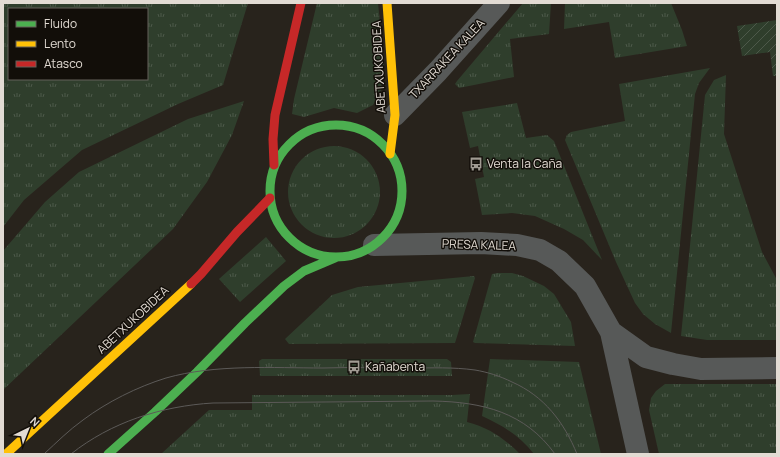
<svg xmlns="http://www.w3.org/2000/svg" width="780" height="457" viewBox="0 0 780 457" font-family="Manrope,sans-serif">
<defs>
<pattern id="grass-tufts" width="24" height="20" patternUnits="userSpaceOnUse"><rect width="24" height="20" fill="#2f3e2c"/><path d="M3 7l-1-3M5 7V3M7 7l1-3M15 17l-1-3M17 17v-4M19 17l1-3" fill="none" stroke="#4d594a"/></pattern>
<pattern id="garden-furrows" width="10" height="10" patternUnits="userSpaceOnUse"><rect width="10" height="10" fill="#2f3e2c"/><path d="M-1 1l2-2M0 10L10 0M9 11l2-2" fill="none" stroke="#4d594a"/></pattern>
</defs>
<rect width="100%" height="100%" fill="#28231c"/>
<path fill="url(#grass-tufts)" fill-rule="evenodd" d="M3 3H248L223 85 178 104 82 150 24 200 3 227ZM9 9H147V79H9Z
M317 3H378L384 64 381 90 373 105 357 113 334 108 304 117 292 114 294 99Z
M523 3H551L549 34 510 39 514 77 459 88 455 84 457 81Z
M565 3H671L682 30 687 46 615 58 609 22 564 29Z
M710 68 699 83 695 94 671 333 655 324 643 314 635 303 616 262 565 140 567 135 571 132 625 121 619 84Z
M726 75 724 134 762 252 777 280V340H707L681 336 705 95 714 80Z
M244 101 232 135 207 182 173 229 3 390V251L45 202 79 172 188 119Z
M517 103 526 138 547 135 554 141 602 260 583 240 564 229 535 216 512 213 482 215 475 179 484 177 478 146 470 148 462 112Z
M288 192a46 46 0 1 1 92 0a46 46 0 1 1-92 0Z
M266 237 286 261 240 302 219 279Z
M498 273H512L523 276 544 286 554 294 571 322 575 346 475 343 473 342 492 274Z
M474 276 475 278 455 343 289 344 285 339 332 295 358 287Z
M262 359H447L451 362 452 376H260L259 361Z
M490 359 579 362 601 454H534C520 436 502 425 482 416Z
M665 384H777V454H659L649 410 651 398 656 391Z
M470 394 467 422C488 427 505 439 520 454H161L209 410H252V395H452Z"/>
<path fill="url(#garden-furrows)" d="M777 20V76H773L770 52 742 56 737 26Z"/>
<g fill="none" stroke-linecap="round" stroke-linejoin="round">
<path stroke="#575958" stroke-width="22" d="M395 115 438 71 499 3
M374 245 481 243 517 245 540 250 559 261 585 286 611 332 638 454
M611 332 646 357 673 364 701 369 777 368"/>
<path stroke="#4caf50" stroke-width="9" d="M270 191a66 66 0 1 1 132 0a66 66 0 1 1-132 0Z
M108 454 155 412 197 372 245 323 284 286 304 271 337 257"/>
<path stroke="#ffc107" stroke-width="9" d="M387 3 395 115 390 154
M6 454 191 284"/>
<path stroke="#c62828" stroke-width="9" d="M274 165 273 139 275 115 301 3
M191 284 201 274 237 232 270 198"/>
<path stroke="#5c5a58" stroke-width="1" d="M44 454C57 442 69 430 83 420 107 402 137 387 166 378 215 364 273 368 323 368 352 367 382 368 411 368 432 368 453 367 475 370 487 372 500 376 512 382 544 396 564 422 577 454
M71 454C111 422 162 406 213 403L433 401C482 402 525 412 555 454"/>
</g>
<defs>
<g id="bus-bare" transform="scale(1.08)"><path d="M-5-6H5V4H4V6H2V4H-2V6H-4V4H-5ZM-3.5-4V0h7V-4ZM-3.5 1.2v1.5H-2V1.2ZM2 1.2v1.5H3.5V1.2Z" fill="#a19b93" stroke="#120e09" stroke-width="2.5" paint-order="stroke"/></g>
</defs>
<g fill-rule="evenodd">
<use href="#bus-bare" x="476" y="164"/>
<use href="#bus-bare" x="354" y="367"/>
</g>
<g text-anchor="middle" stroke-width="3" stroke-linejoin="round" paint-order="stroke">
<g font-size="12" fill="#e2dbd3" stroke="#120e09">
<text transform="translate(447 59) rotate(-47)" y="4">TXARRAKEA KALEA</text>
<text transform="translate(379 67) rotate(-93)" y="4">ABETXUKOBIDEA</text>
<text transform="translate(479 245) rotate(2)" y="4">PRESA KALEA</text>
<text transform="translate(133 320) rotate(-43)" y="4">ABETXUKOBIDEA</text>
</g>
<g font-size="12" fill="#e2dbd3" stroke="#120e09" text-anchor="start">
<text x="487" y="168">Venta la Caña</text>
<text x="365" y="371">Kañabenta</text>
</g>
</g>
<rect width="780" height="457" fill="none" stroke="#e2dbd3" stroke-width="8"/>
<rect x="8" y="8" width="140" height="72" fill="#120e09" stroke="#65605a"/>
<rect x="16" y="21" width="20" height="6" fill="#4caf50" stroke="#65605a"/>
<text x="44" y="28" font-size="12" fill="#e2dbd3">Fluido</text>
<rect x="16" y="41" width="20" height="6" fill="#ffc107" stroke="#65605a"/>
<text x="44" y="48" font-size="12" fill="#e2dbd3">Lento</text>
<rect x="16" y="61" width="20" height="6" fill="#c62828" stroke="#65605a"/>
<text x="44" y="68" font-size="12" fill="#e2dbd3">Atasco</text>
<g transform="translate(28 429) rotate(43)" stroke="#120e09" stroke-width="3" paint-order="stroke">
<path d="M0-3L7 15L0 10L-7 15Z" fill="#e2dbd3"/>
<text y="-6" font-size="11" font-weight="bold" text-anchor="middle" fill="#e2dbd3">N</text>
</g>
</svg>
